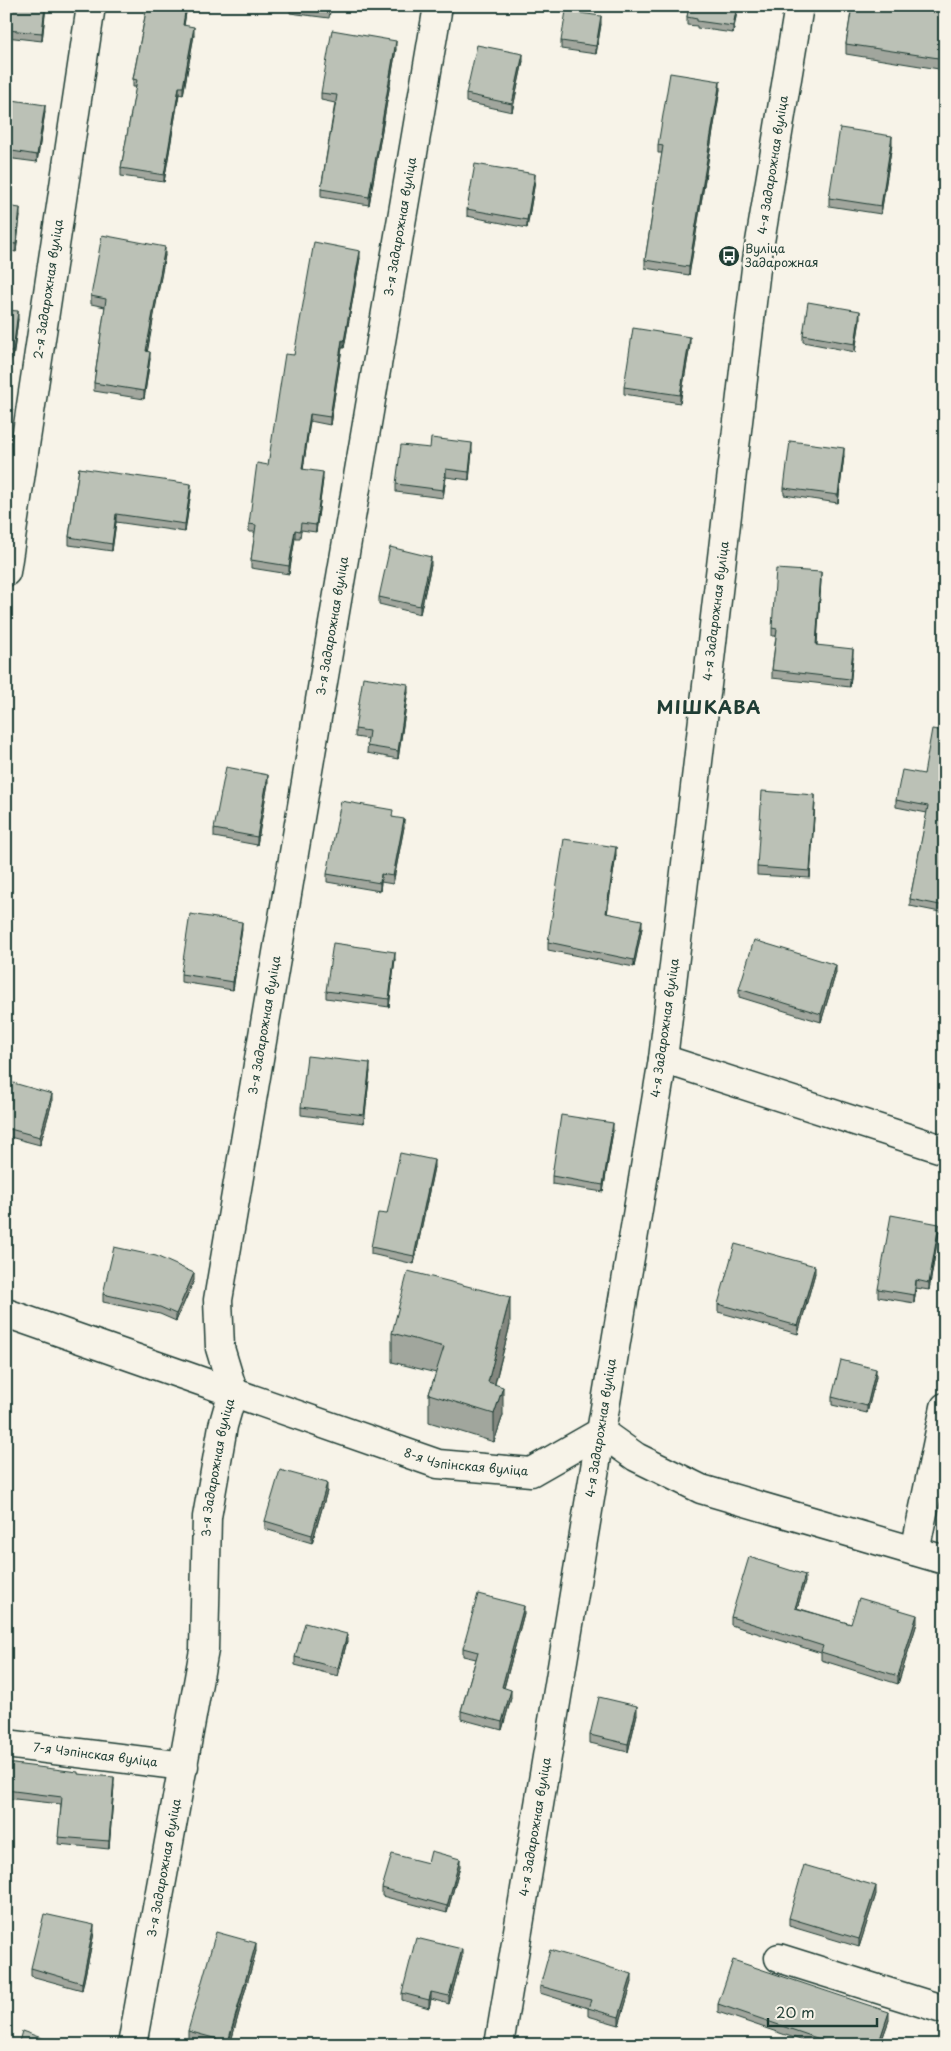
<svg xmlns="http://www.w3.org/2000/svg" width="951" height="2051" viewBox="0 0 951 2051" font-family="'Playpen Sans',sans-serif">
<rect width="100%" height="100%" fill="#f7f3e8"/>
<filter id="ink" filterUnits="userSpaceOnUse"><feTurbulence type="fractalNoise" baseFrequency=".02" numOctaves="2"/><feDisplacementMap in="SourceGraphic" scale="10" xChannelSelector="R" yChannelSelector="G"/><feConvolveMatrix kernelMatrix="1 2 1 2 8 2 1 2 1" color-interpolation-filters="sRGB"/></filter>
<g filter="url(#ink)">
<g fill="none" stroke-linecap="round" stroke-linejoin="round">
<g stroke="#1f3d34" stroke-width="31">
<g id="minor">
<path id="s1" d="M6 572 91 6"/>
<path d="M663 1059 945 1150"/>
<path id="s2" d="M6 1313 438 1464 531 1472 601 1432"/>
<path d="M915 1551 945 1407"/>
<path id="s3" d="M6 1744 184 1766"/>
<path d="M779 1958 945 2010"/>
<path id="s4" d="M132 2045 204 1650 207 1517 223 1426 233 1391 220 1348 218 1300 438 6"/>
<path id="s5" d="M499 2045 601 1432"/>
</g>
</g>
<g stroke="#1f3d34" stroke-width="31">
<path id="major" d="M799 6 757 260 663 1059 601 1432 636 1457 701 1489 945 1560"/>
</g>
<use href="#minor" stroke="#f7f3e8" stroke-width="28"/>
<use href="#major" stroke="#f7f3e8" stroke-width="28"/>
</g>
<path fill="#a1a69d" stroke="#1f3d34" d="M6 6H46L42 41 6 37Z
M147 6H187L184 25 194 35 183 95 179 94 164 182 121 176V168L136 87H133V79Z
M290 6H331L329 18 290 13Z
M689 6H738L733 33 697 28V26L687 25V17Z
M852 6H919L945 11V70L846 54V44Z
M601 24 596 54 561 49V41Z
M396 49 369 205 321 197V189L335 103 321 100V93Z
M523 61 512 112 466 102V94Z
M720 89 689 275 645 268V260L662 153H658V145Z
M6 99 45 112 37 162 6 158Z
M892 144 881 214 829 206V198Z
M535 181 527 228 467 216V209Z
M6 206 20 216 16 252 6 250Z
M165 255 147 351 150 359 144 399 94 391V383L105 307 91 304V296Z
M360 258 344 348H342L330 425 310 421 303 469 323 479 316 532 301 530 300 538H295L289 574 251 568V560L255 532H249V524L268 465 294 355Z
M6 310 18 319 13 359 6 358Z
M860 319 855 352 803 342V335Z
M690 345 680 403 624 394V387Z
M430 448 472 451 469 480 446 477 443 498 396 492V484Z
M844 456 838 503 784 495V488Z
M79 468 191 491 185 532 116 522 112 551 69 545V537Z
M431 565 420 614 379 604V597Z
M821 580 817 645 853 657 850 687 772 678V670L776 636H772V628Z
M408 692 398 759 367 753 368 739 355 737V729Z
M945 731V913L910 906V899L927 813 896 807V800L924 774Z
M268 783 257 845 214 837V829Z
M815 802 810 878 757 875V867Z
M393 817 404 827 393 884 381 882 380 891 327 882V874Z
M616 855 607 913 642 928 634 967 548 950V942Z
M242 929 233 990 181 982V974Z
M395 959 389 1007 326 998V991Z
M836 972 821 1022 739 997V989Z
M370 1071 364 1123 301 1115V1107Z
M6 1095 52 1102 40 1145 6 1136Z
M613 1131 603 1192 552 1184V1176Z
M434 1167 414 1264 371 1254V1247L387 1214Z
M939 1231 929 1290 916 1288 914 1303 878 1297V1289Z
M815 1273 798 1334 718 1312V1304Z
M194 1280 176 1321 160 1314 103 1302V1294Z
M510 1325 495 1384 503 1415 494 1442 429 1422V1394L436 1373 392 1362V1333Z
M876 1377 867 1413 832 1405V1397Z
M327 1491 312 1543 265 1529V1521Z
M805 1582 797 1608 851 1624 917 1623 898 1684 821 1660V1653L731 1625V1617Z
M524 1613 504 1688 511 1698 502 1730 461 1719V1711L476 1659 463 1656V1648Z
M347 1641 338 1676 295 1665V1657Z
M637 1714 628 1752 590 1743V1735Z
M6 1763 78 1774 114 1785 109 1849 58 1844 61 1804 6 1798Z
M428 1863 460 1866 447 1913 382 1896V1888Z
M876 1894 859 1947 789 1926V1918Z
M94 1933 82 1990 31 1976V1968Z
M256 1951 230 2045H209L188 2039V2031Z
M462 1957 449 2004 431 1999 429 2008 402 2000V1993Z
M632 1982 619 2025 588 2016V2008L540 1993V1986Z
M718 2004 889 2020 880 2045H815L718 2012Z"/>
<path fill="#83877f" stroke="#1f3d34" d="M45 6H46L42 41V33Z
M186 6H187L183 32V25Z
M737 6H738L733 33V26Z
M601 16V24L596 54V46Z
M194 27V35L183 95V87Z
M396 41V49L369 205V197Z
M523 54V61L512 112V104Z
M720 81V89L689 275V267Z
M179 87V94L164 182V175Z
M45 105V112L37 162V155Z
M892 136V144L881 214V206Z
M535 174V181L527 228V220Z
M20 208V216L16 252V244Z
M165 247V255L146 359V351Z
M360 251V258L344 348V341Z
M18 311V319L13 359V351Z
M860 311V319L855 352V344Z
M690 337V345L680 403V395Z
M342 340V348L330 425V417Z
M150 352V359L144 399V391Z
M310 414V421L302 477V469Z
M472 443V451L469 480V472Z
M844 448V456L838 503V495Z
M446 469V477L443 498V490Z
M323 472V479L316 532V525Z
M191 484V491L185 532V524Z
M116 514V522L112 551V544Z
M295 530V538L289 574V566Z
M431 557V565L420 614V606Z
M821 572V580L816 653V645Z
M853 649V657L850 687V679Z
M408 684V692L398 759V751Z
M268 775V783L257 845V837Z
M815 795V802L810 878V871Z
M404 819V827L393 884V876Z
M616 847V855L606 921V913Z
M381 874V882L380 891V883Z
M642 920V928L634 967V960Z
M242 922V929L233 990V982Z
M395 952V959L389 1007V999Z
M836 965V972L821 1022V1014Z
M370 1063V1071L364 1123V1115Z
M52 1094V1102L40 1145V1137Z
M613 1123V1131L603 1192V1185Z
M434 1160V1167L414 1264V1256Z
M939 1224V1231L929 1290V1283Z
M815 1266V1273L798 1334V1326Z
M194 1273V1280L176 1321V1314Z
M916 1280V1288L914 1303V1295Z
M510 1297V1325L488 1410V1382Z
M876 1369V1377L867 1413V1406Z
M503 1387V1415L494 1442V1414Z
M327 1483V1491L312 1543V1535Z
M805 1575V1582L795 1615V1608Z
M524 1606V1613L502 1695V1687Z
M917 1615V1623L898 1684V1676Z
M347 1634V1641L338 1676V1668Z
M511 1690V1698L502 1730V1722Z
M637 1706V1714L628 1752V1744Z
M114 1777V1785L109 1849V1841Z
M460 1859V1866L447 1913V1906Z
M876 1886V1894L859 1947V1939Z
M94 1925V1933L82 1990V1983Z
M256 1943V1951L230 2045H228Z
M462 1949V1957L449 2004V1996Z
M632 1974V1982L619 2025V2017Z
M431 1992V1999L429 2008V2000Z
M889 2012V2020L880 2045H878Z"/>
<path fill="#bbc1b6" stroke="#1f3d34" d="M6 6H45L42 33 6 30Z
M147 6H186L183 25 194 27 183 87H179L164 175 121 168 137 80 133 79Z
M300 6H330L329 11Z
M689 6H737L733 26 697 21V19L687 17Z
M852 6H917L945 11V59L846 44Z
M566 11 601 16 596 46 561 41Z
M332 30 396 41 369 197 321 189 337 95 321 93Z
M477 45 523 54 512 104 466 94Z
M670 73 720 81 689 267 645 260 663 146 658 145Z
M6 99 45 105 37 155 6 150Z
M840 128 892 136 881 206 829 198Z
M475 164 535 174 527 220 467 209Z
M6 206 20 208 16 244 6 243Z
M102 235 165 247 146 351 150 352 144 391 94 383 106 299 91 296Z
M314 242 360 251 344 341 342 340 330 417 310 414 302 469 323 472 316 525 301 523 300 531 295 530 289 566 251 560 256 525 249 524 257 463 268 465 285 354 294 355Z
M808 302 860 311 855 344 803 335Z
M6 310 18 311 13 351H6Z
M633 328 690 337 680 395 624 387Z
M431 438 472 443 469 472 446 469 443 490 396 484 401 445 430 448Z
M790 441 844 448 838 495 784 488Z
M79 468 191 484 185 524 116 514 112 544 69 537Z
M390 547 431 557 420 606 379 597Z
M776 569 821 572 816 645 853 649 850 679 772 670 777 629 772 628Z
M363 677 408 684 398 751 367 746 369 731 355 729Z
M932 729 945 731V906L910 899 928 806 896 800 902 770 924 774Z
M226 767 268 775 257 837 214 829Z
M762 791 815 795 810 871 757 867Z
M341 801 393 810 392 817 404 819 393 876 381 874 380 883 327 874Z
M564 839 616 847 606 913 642 920 634 960 548 942Z
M190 914 242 922 233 982 181 974Z
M754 940 836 965 821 1014 739 989Z
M333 943 395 952 389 999 326 991Z
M307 1056 370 1063 364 1115 301 1107Z
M10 1082 52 1094 40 1137 6 1128V1095Z
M561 1115 613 1123 603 1185 552 1176Z
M400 1153 434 1160 414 1256 371 1247 378 1213 387 1214Z
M891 1215 939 1224 929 1283 916 1280 914 1295 878 1289Z
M735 1244 815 1266 798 1326 718 1304Z
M114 1247 156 1256 194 1273 176 1314 160 1307 103 1294Z
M408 1271 510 1297 488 1382 503 1387 494 1414 429 1394 444 1347 392 1333Z
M841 1360 876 1369 867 1406 832 1397Z
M280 1470 327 1483 312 1535 265 1521Z
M749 1557 805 1575 795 1608 851 1624 859 1598 917 1615 898 1676 821 1652 823 1646 731 1617Z
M478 1594 524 1606 502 1687 511 1690 502 1722 461 1711 478 1652 463 1648Z
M305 1623 347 1634 338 1668 295 1657Z
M599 1697 637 1706 628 1744 590 1735Z
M6 1763 78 1772V1774L114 1777 109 1841 58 1837 62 1797 6 1790Z
M431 1851 460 1859 447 1906 382 1888 392 1854 428 1863Z
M804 1865 876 1886 859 1939 789 1918Z
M44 1914 94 1925 82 1983 31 1968Z
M216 1932 256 1943 228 2042 188 2031Z
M416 1938 462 1949 449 1996 431 1992 429 2000 402 1993Z
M550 1950 632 1974 619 2017 588 2008 591 2000 540 1986Z
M733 1960 889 2012 878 2045H837L718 2004Z
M942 2030 945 2031V2045H937Z
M22 2031 61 2045H18Z"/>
</g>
<defs>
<g id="bus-disc" transform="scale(1.125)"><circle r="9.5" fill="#1f3d34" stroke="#f7f3e8"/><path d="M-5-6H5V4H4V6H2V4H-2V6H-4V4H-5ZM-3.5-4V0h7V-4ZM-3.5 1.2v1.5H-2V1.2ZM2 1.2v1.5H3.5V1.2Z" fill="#fff"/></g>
</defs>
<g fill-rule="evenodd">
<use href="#bus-disc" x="729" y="256"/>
</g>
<g text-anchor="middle" stroke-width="5" stroke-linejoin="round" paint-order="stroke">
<g font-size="12" fill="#1f3d34" stroke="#f7f3e8">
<text transform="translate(773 165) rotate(-81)" y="4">4-я Задарожная вуліца</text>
<text dy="4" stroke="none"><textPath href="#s4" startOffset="1845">3-я Задарожная вуліца</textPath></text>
<text dy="4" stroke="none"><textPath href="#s1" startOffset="286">2-я Задарожная вуліца</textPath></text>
<text transform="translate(716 611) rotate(-83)" y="4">4-я Задарожная вуліца</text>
<text dy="4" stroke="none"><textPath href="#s4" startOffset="1440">3-я Задарожная вуліца</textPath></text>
<text dy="4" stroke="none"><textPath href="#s4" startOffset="1035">3-я Задарожная вуліца</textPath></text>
<text transform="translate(665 1028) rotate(-82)" y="4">4-я Задарожная вуліца</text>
<text transform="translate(601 1428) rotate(-81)" y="4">4-я Задарожная вуліца</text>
<text dy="4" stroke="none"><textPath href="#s2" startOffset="485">8-я Чэпінская вуліца</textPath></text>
<text dy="4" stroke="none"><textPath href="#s4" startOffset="585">3-я Задарожная вуліца</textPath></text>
<text dy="4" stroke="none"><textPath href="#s3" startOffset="90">7-я Чэпінская вуліца</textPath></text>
<text dy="4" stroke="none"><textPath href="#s5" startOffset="221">4-я Задарожная вуліца</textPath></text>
<text dy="4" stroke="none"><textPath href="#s4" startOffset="180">3-я Задарожная вуліца</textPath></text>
</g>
<g font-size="12" fill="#1f3d34" stroke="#f7f3e8" text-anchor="start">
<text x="745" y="253">Вуліца<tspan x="745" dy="14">Задарожная</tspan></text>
</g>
<g font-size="18" font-weight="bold" letter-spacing="1" fill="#1f3d34" stroke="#f7f3e8">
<text x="709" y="714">МІШКАВА</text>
</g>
</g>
<rect width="951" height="2051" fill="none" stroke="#f7f3e8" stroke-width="25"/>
<rect x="12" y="12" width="926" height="2026" fill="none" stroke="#1f3d34" stroke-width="2" filter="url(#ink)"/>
<path d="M768 2018v8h109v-8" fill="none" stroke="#1f3d34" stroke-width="2.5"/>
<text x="776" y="2018" font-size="15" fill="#1f3d34" stroke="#f7f3e8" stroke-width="4" paint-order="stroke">20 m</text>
</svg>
